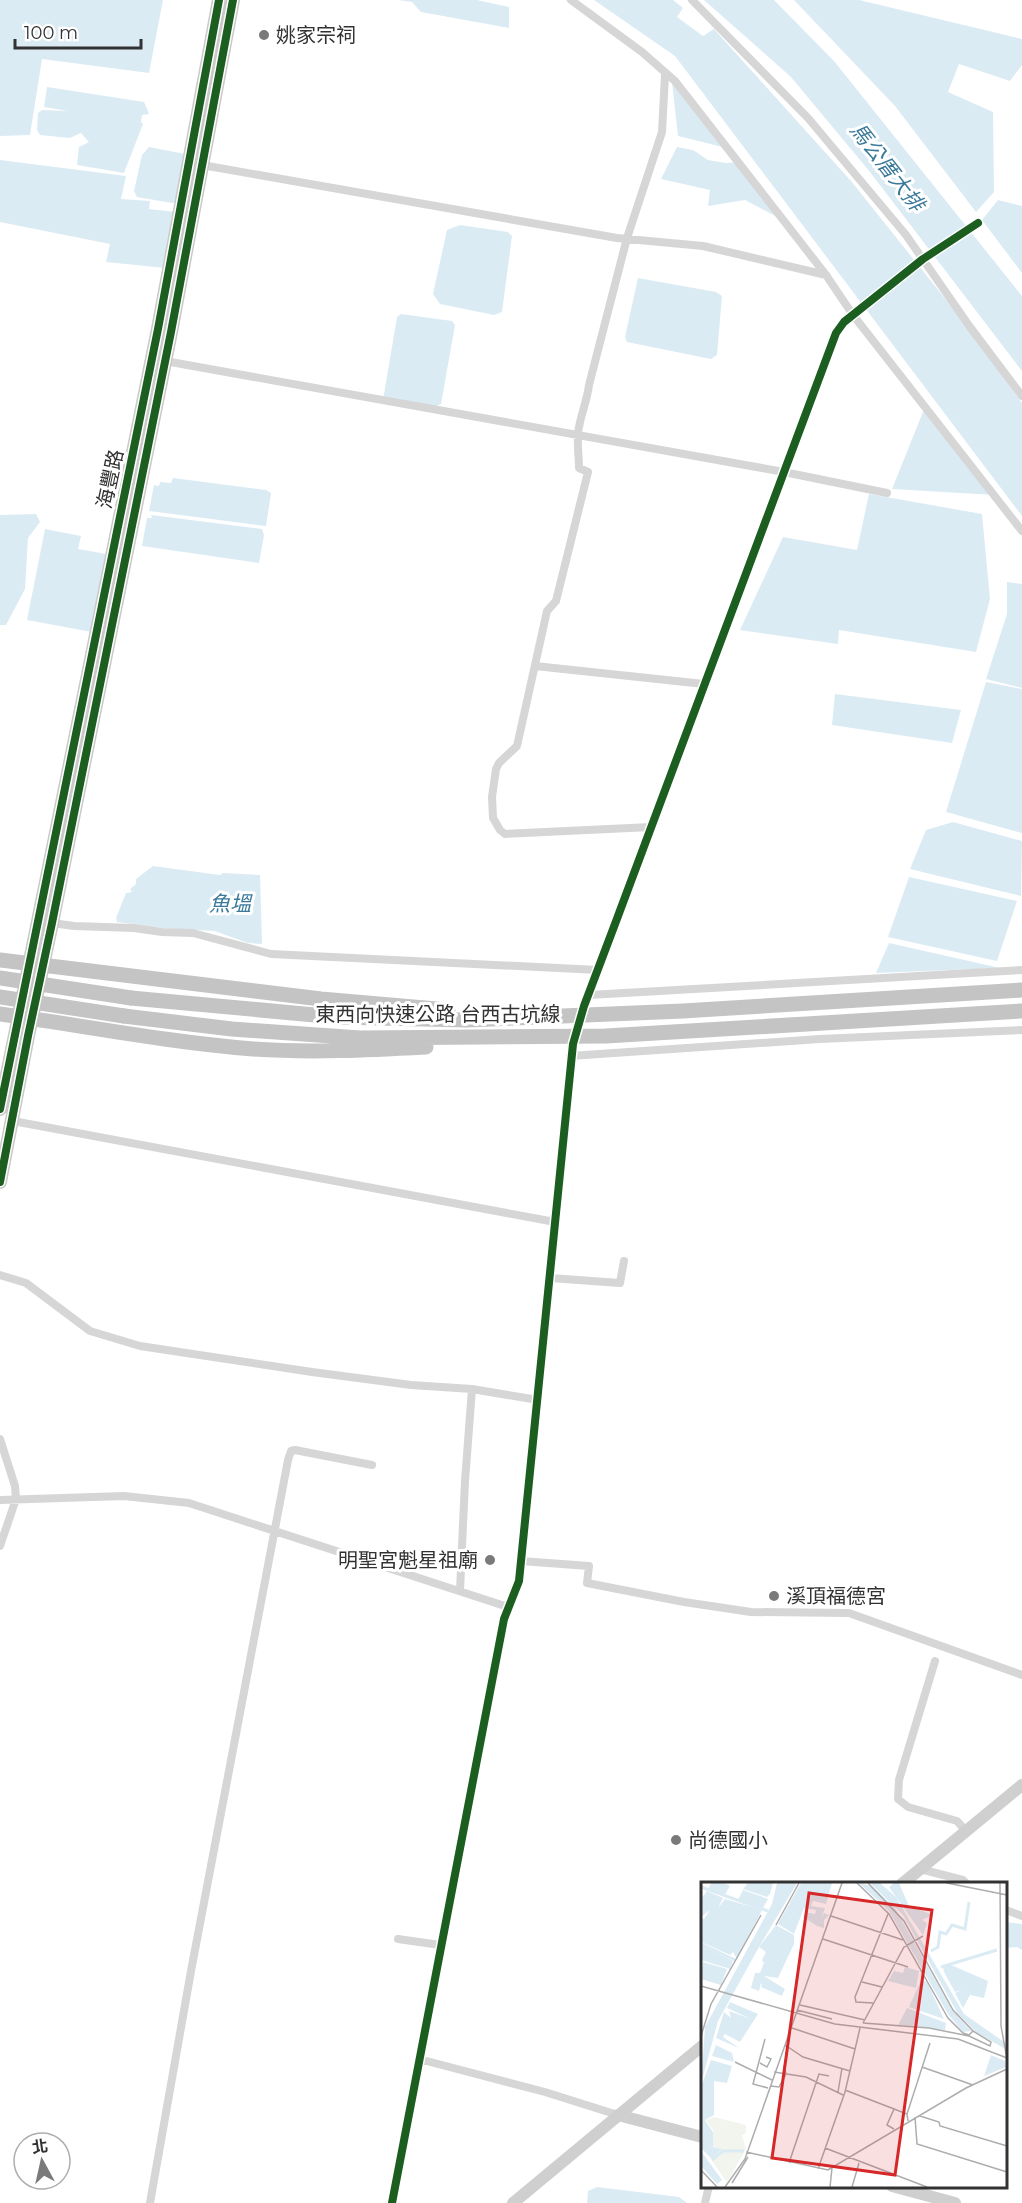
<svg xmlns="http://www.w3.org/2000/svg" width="1022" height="2203" viewBox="0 0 1022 2203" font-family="Montserrat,'Noto Sans TC',sans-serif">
<rect width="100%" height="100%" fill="#fff"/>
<path fill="#dbebf4" d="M0 0H163L149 73 42 59 30 135 0 136Z
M398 0H477L509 7V28L421 12 412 2Z
M594 0H673L683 8 677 17 703 36 714 29 851 181 963 321 1022 403V516L675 56Z
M704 0H774L834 61 1022 296V371L870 172 791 77Z
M794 0H859L1022 39V65L1010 81 959 64 948 92 993 112 994 192 976 212 895 106Z
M672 82 731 149 678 136Z
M47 87 144 102 149 114 142 115 141 122 143 124 124 173 77 165 79 147 89 142 81 133 70 138 40 135 37 130 38 113 42 110 68 111 44 107Z
M149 147 190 155 180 201 172 203 137 197 134 191 142 155Z
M677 147 693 150 708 160 726 163 738 162 783 220 745 200 708 206 710 190 661 179Z
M0 160 126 176 121 199 150 201 149 209 176 212 165 268 106 262 110 244 0 222Z
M998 200 1022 206V273L982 220Z
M460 225 508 232 512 236 502 312 494 315 440 304 433 294 447 230Z
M638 278 716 292 722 296 717 355 711 359 627 342 625 337Z
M401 314 452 321 455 325 441 404 430 409 383 400 397 317Z
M925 407 995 495 892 489Z
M173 478 266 490 271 493 266 526 149 511 154 485 159 486 160 482 171 483Z
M869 494 982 514 990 599 976 652 839 630 838 644 740 630 783 537 857 550Z
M36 514 40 522 28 538 25 589 6 625H0V515Z
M151 515 262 529 264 535 259 563 142 546 147 518H152Z
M45 529 81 536 78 549 112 555 92 632 27 620Z
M1007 582 1022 584V688L986 679 1007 614Z
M986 682 1022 689V833L946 812Z
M835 694 961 710 952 743 832 725Z
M953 822 1022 841 1021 896 910 869 926 830Z
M153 866 220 875 223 873 260 875 262 944 248 943 215 931 163 928 117 922 116 918 126 893 132 892 130 889 136 884V879Z
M909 877 1017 901 997 961 888 937Z
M889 943 1000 968 876 973Z
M1006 1922 1022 1924V1950L1017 1947 1006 1948Z
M597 2187 679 2197 687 2203H587L588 2191Z"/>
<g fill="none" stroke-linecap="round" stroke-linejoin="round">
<path stroke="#d6d6d6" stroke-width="8" d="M571 0 642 52 675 81 826 275 853 315 1022 531
M692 0 808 118 906 235 970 327 1022 396
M202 165 617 238 703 246 826 275
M165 361 784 472 887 493
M535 666 704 684
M651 827 505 834 500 830 493 818 492 797 496 769 499 763 517 746 547 611 556 601 588 472 579 468C579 457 577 444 578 433 580 416 587 402 589 385L627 238 662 132 665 75
M52 923 74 926 134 928 162 932 193 933 271 954 598 970
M589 995 1022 970
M584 1006 836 333 844 322 923 259 978 223
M570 1056 820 1039 1022 1030
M13 1121 555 1222
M0 1275 26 1283 90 1331 140 1346 312 1372 411 1385 472 1389 538 1400
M550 1278 620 1283 624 1261
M0 1439 15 1486 16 1499 0 1546
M0 1500 124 1496 189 1503 508 1607
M521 1561 589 1566 587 1583 684 1602 751 1612 849 1613 1022 1675
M460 1591 465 1481 472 1389
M935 1661 899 1780 898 1799 908 1807 957 1821 966 1831
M920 1869 963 1880 967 1884
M1006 1910 1022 1916
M398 1939 440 1945
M419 2059 545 2092 618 2115
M150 2203 191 1971 288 1460 291 1451 295 1450 372 1465
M392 2203 504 1619 519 1581 573 1044
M705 2203 709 2186"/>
<path stroke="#cfcfcf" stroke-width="12" d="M902 1884 1022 1785
M618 2115 702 2137
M892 2186 955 2203
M513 2203 702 2046"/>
<path stroke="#c9c9c9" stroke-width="14" d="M0 1109 158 329 219 0
M0 1182 28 1036 52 923 171 332 233 0"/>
<path stroke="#c4c4c4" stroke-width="15" d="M0 960 321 999 448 1010
M131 998 336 1017 466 1020 683 1011 1022 990
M0 1014C84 1026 168 1042 253 1049 310 1053 369 1050 426 1047
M124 1016 232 1029 360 1038 606 1036 1022 1011"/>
<path stroke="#c4c4c4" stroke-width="15" d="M0 978 131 998
M0 997 124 1016"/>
<g stroke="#fff" stroke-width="11">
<path id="cycleway" d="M0 1109 158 329 219 0
M0 1182 28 1036 52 923 171 332 233 0
M392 2203 504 1619 519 1581 573 1044 584 1006 615 924 836 333 844 322 923 259 978 223"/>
</g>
<use href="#cycleway" stroke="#1b5e20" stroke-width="8"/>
</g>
<g fill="#7a7a7a" stroke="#fff" stroke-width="2">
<circle cx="264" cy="35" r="6"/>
<circle cx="490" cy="1560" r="6"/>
<circle cx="774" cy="1596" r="6"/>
<circle cx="676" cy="1840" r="6"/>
</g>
<g text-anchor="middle" stroke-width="6" stroke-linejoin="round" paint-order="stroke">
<g font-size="20" fill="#323232" stroke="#fff" text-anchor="start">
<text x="276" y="42">姚家宗祠</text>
<text x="478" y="1567" text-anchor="end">明聖宮魁星祖廟</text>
<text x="786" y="1603">溪頂福德宮</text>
<text x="688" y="1847">尚德國小</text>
</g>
<g font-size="20" fill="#323232" stroke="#fff">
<text transform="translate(110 479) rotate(-78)" y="7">海豐路</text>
<text x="438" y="1021">東西向快速公路 台西古坑線</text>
</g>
<g font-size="21" font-style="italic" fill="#3a799a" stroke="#fff">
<text transform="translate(887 167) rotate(52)" y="7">馬公厝大排</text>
<text x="230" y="911">魚塭</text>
</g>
</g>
<g transform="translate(701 1882)">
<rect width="306" height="306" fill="#fff"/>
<path d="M13 235 45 243V251L41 253 45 267 26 300 11 279 21 269 12 264V248L5 238Z" fill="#f1f5ed"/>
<path d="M10 1H23L29 4 23 14 7 7ZM47 1H72L69 12 66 15 42 7ZM76 1H96L58 65 75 43 93 53V62L77 96 63 94 84 107 81 114 60 105 61 103 60 101 58 109 50 106 54 91H59L63 81 61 78 65 70 58 65 17 139 0 202 4 145 71 22ZM100 1H131L125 22 112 19 110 24 124 26 120 37 123 31 128 33 123 38V46L116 44 102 35 104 30 114 32 115 28 103 26 93 52 77 42ZM158 1 171 4 194 26 251 128 270 149 262 150 247 132 188 29ZM169 1H179L195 15 263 132 306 162V168L275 150 257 132 202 33ZM193 1H198L208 24 232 33 221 38 226 41 222 53 188 5ZM42 8 62 15 67 17 62 26 37 18ZM6 9 22 16 17 26 24 17 61 28 36 77 32 70 29 73 0 60V37H3L9 28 0 35V17ZM0 63 32 79 29 87 0 78ZM2 80 26 87 20 103 0 97ZM250 83 287 99 283 116 269 113 262 126 254 111 260 108 254 110 243 90 242 85ZM204 85 218 89 215 106 187 99 193 89 202 91ZM220 98 226 100 243 137 208 125ZM29 120 57 132 39 160 24 152 22 155 38 166 15 156 23 130 30 136 28 129 50 137 26 126ZM206 126 245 141 244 148 213 144 217 134 212 144 197 143ZM15 163 31 171 33 180 11 174ZM290 173 304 179 305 185 283 194ZM10 178 31 184 26 201 13 199V233L4 238 12 250V265L21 267 11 277 0 266V205ZM0 269 21 298 16 302 0 284Z" fill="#dbebf4"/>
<path fill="none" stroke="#dbebf4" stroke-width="3" d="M0 5 67 29M0 62 34 78M230 69 237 65 239 50 245 52 251 43 264 47 268 20M240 85 296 68M11 278 22 269H43"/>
<path fill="none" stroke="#adadad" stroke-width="1.5" d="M156 1 188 32 247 136 262 151 268 153 272 149 290 160 289 164 268 154 228 146 162 141M167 1 203 39 252 128 272 149M246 1 306 13M299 1 300 144 306 177M130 34 202 58M75 43 98 1M122 57 207 85M161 100 181 105M0 104 134 142 257 157 306 176M172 121 155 120 154 115 187 32M99 123 164 138M96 128 131 137M162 141 203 65 222 54M91 146 154 167M0 154 10 122 60 33M64 157 52 202 67 206M84 163 102 175 149 189M34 180 71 198M59 181 66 185 70 177 65 175M221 185 272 203M73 190 105 195 142 213M70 204 78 205 85 192 83 183M144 208 206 232M137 210 141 186M193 227 186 243 193 247M219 234 238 240 239 244 306 264M214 235 216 262 306 290M207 239 206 232 229 161M124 266 226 305M45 270 127 288 265 206 306 187M88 281 118 192 128 194M117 287 144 210 159 146M0 288 16 305M31 301 47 275M24 305 44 277 141 1M129 305 131 286M151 305 158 281"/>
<path fill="#d62828" fill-opacity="0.15" stroke="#d62828" stroke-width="3" d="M108 11 231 28 194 293 71 276Z"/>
<rect width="306" height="306" fill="none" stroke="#323232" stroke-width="3"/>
</g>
<g transform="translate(42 2161) rotate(352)"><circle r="28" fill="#ffffff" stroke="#adadad" stroke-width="1.5"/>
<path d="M0-4.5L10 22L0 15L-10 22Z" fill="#7a7a7a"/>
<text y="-9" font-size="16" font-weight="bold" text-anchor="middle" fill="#323232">北</text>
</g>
<path d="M15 39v9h126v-9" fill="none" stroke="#323232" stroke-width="3"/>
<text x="24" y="39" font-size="18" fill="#323232" stroke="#ffffff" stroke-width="4.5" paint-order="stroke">100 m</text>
</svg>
